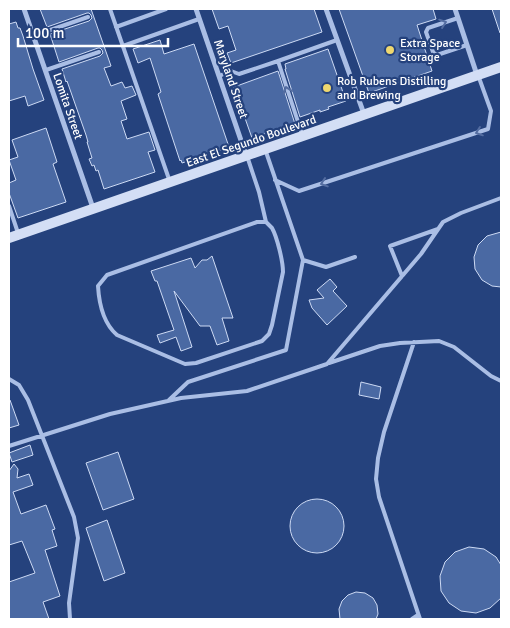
<svg xmlns="http://www.w3.org/2000/svg" width="510" height="628" viewBox="0 0 510 628" font-family="Signika,sans-serif">
<rect width="100%" height="100%" fill="#25427d"/>
<path fill="#4a69a3" stroke="#cddaf4" d="M40 9H91L111 66 104 68 111 86 122 82 125 88 132 86 136 95 121 101 127 119 121 121 127 139 149 132 155 150 148 152 155 172 104 189 98 170 96 171 94 165 92 166 89 159 92 158 87 142H88L86 135 67 81 66 82 62 69 100 56 103 53 102 50 100 48H98L59 62 50 34 89 21 92 18 91 15 89 13H87L47 27Z
M212 9H314L322 32 231 63 227 53 236 50 228 26 219 29Z
M339 9H433L436 19 417 25 432 71 369 93Z
M492 9H501V33H500Z
M16 22 18 28H20L23 36 33 69 44 100 28 106 25 96 9 101V24Z
M160 40 164 54 194 44 229 147 182 163 181 160 180 161 158 94 161 92 150 58 138 63 133 49Z
M328 49 346 101 328 107 329 109 320 112V110L300 117 285 69H286L285 64Z
M278 71 295 124 252 138 234 87Z
M46 128 57 162 53 164 66 202 18 218 9 193V183L16 180 9 160 18 157 12 140Z
M501 232V287L492 286 482 280 475 269 474 257 478 245 487 236Z
M212 256 233 318H222L229 341 217 345 210 326H200L174 291 192 347 181 351 176 337 160 343 157 335 174 330 157 281H155L151 271 191 258 195 268 202 260H207Z
M330 279 337 287 333 291 347 306 327 325 312 308 309 300 324 298 317 290Z
M361 382 381 387 379 399 359 395Z
M9 400H10L19 425 9 428Z
M30 445 33 455 12 462 9 453Z
M118 452 134 499 103 510 86 463Z
M14 464 18 469 17 478 29 474 33 485 13 492 21 514 46 505 55 529 52 530 57 546 45 550 60 596 43 602 49 619H9V582L35 573 22 541 9 545V471Z
M290 526a27 27 0 1 1 54 0a27 27 0 1 1-54 0Z
M107 520 125 573 104 581 86 528Z
M469 547 484 549 496 557 501 565V598L490 608 476 613 461 611 449 603 441 591 440 576 445 562 455 552Z
M356 592 365 593 373 598 377 605 378 614 376 619H340L339 609 342 601 348 595Z"/>
<g fill="none" stroke-linecap="round" stroke-linejoin="round">
<path stroke="#aabee5" stroke-width="4" d="M110 9 170 182
M458 18 428 28 426 32 433 52 437 55 467 45
M116 27 166 9
M33 36 88 17
M123 46 199 19
M46 70 99 52
M219 76 231 71 239 74 278 61
M302 134 278 61 337 40
M247 156 259 192 266 222H257L107 275 98 286C99 303 103 323 117 335L185 364 196 363 262 341 269 334 272 325 283 272C283 261 277 237 272 228 270 226 268 224 266 222
M275 180 299 191 488 129 491 111 478 75
M9 206 18 233
M303 260 326 267 355 257
M402 276 390 246 438 229
M414 342 384 432 378 458 376 479 379 497 420 619
M329 363 380 346 400 343 439 341 454 347 491 376 501 381
M9 379 19 385 28 400 74 517 78 538 69 603 70 619
M169 400 188 382 286 350 303 260 265 149
M9 446 110 414 181 398 247 391 327 364 421 254 443 222 461 213 501 198
M412 619 418 615"/>
<path stroke="#aabee5" stroke-width="5" d="M24 9 93 208
M196 9 246 155
M326 9 364 114
M455 9 477 75"/>
<path stroke="#d3def5" stroke-width="10" d="M9 238 501 67"/>
</g>
<defs><path id="oneway-chevron" d="M-2-3.5L2.5 0L-2 3.5" fill="none" stroke-width="1.6" stroke-linecap="round" stroke-linejoin="round" transform="scale(1.25)"/></defs>
<g stroke="#546da1">
<use href="#oneway-chevron" transform="translate(443 23) rotate(-19)"/>
<use href="#oneway-chevron" transform="translate(287 90) rotate(-109)"/>
<use href="#oneway-chevron" transform="translate(479 132) rotate(161)"/>
<use href="#oneway-chevron" transform="translate(324 183) rotate(162)"/>
</g>
<g fill="#eed76f" stroke="#25427d" stroke-width="2">
<circle cx="390" cy="50" r="5"/>
<circle cx="327" cy="88" r="5"/>
</g>
<g text-anchor="middle" stroke-width="4.5" stroke-linejoin="round" paint-order="stroke">
<g font-size="12" fill="#fff" stroke="#25427d" text-anchor="start">
<text x="400" y="47">Extra Space<tspan x="400" dy="14">Storage</tspan></text>
<text x="337" y="85">Rob Rubens Distilling<tspan x="337" dy="14">and Brewing</tspan></text>
</g>
<g font-size="12" fill="#fff" stroke="#25427d">
<text transform="translate(231 79) rotate(71)" y="4">Maryland Street</text>
<text transform="translate(68 106) rotate(71)" y="4">Lomita Street</text>
<text transform="translate(251 141) rotate(-19)" y="4">East El Segundo Boulevard</text>
</g>
</g>
<rect width="510" height="628" fill="none" stroke="#ffffff" stroke-width="20"/>
<path d="M18 38v8h150v-8" fill="none" stroke="#ffffff" stroke-width="2.5"/>
<text x="25" y="38" font-size="15" fill="#ffffff" stroke="#25427d" stroke-width="4" paint-order="stroke">100 m</text>
</svg>
